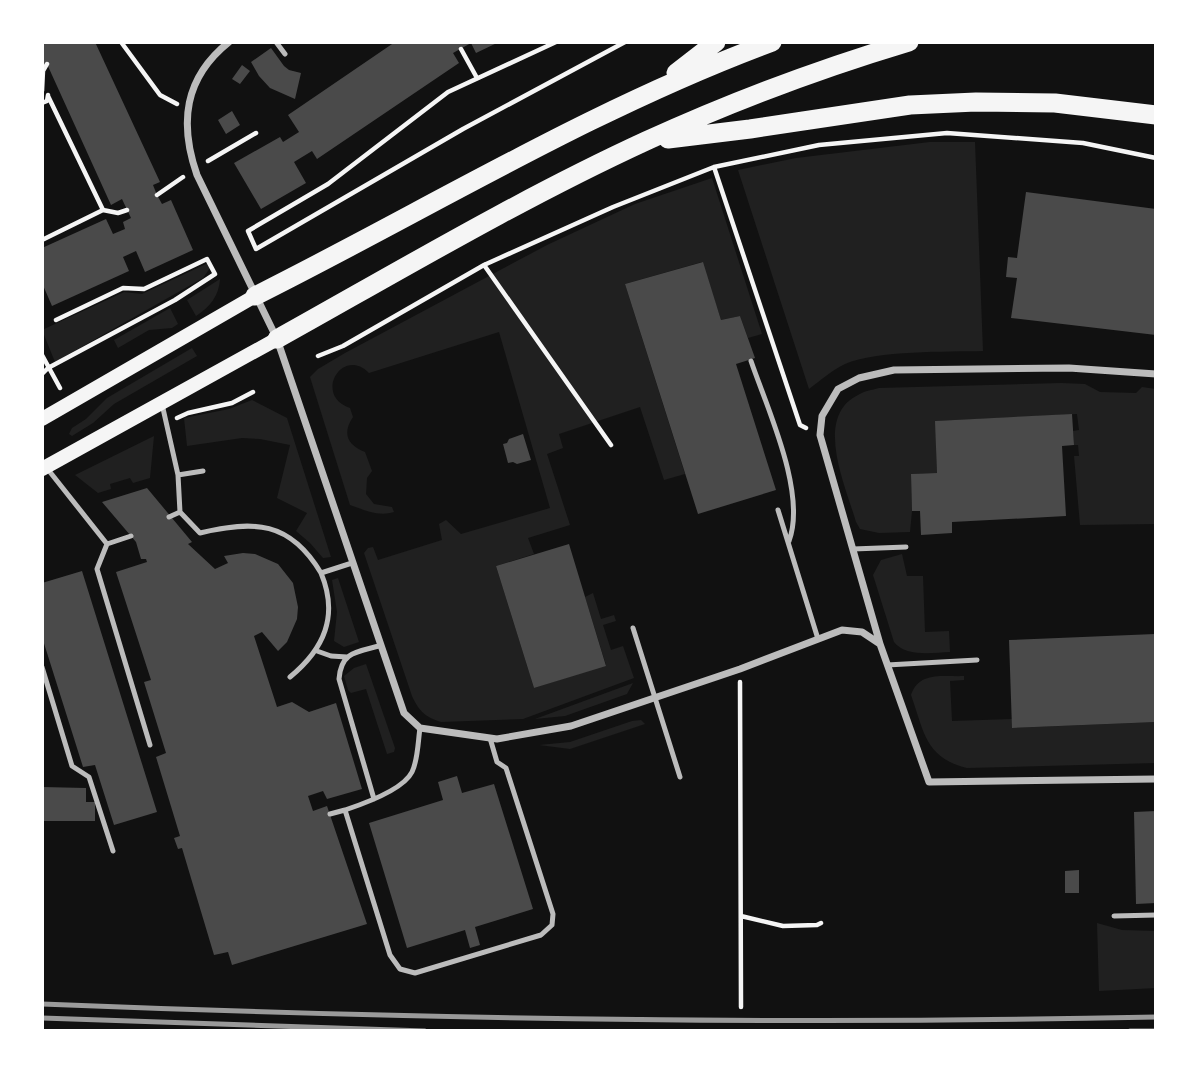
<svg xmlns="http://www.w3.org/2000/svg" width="1198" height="1073" viewBox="0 0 1198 1073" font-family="'DM Sans',sans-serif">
<rect width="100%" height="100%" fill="#111"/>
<path fill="#202020" d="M930 142H975L983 351C947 352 877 350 845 364 832 370 821 380 809 389L738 170 796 158Z
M712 178 762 334 748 338 740 316 721 320 702 262 625 284 685 474 664 480 640 407 559 434 563 448 547 454 570 525 528 538 534 554 496 566 534 688 606 665 585 597 593 593 601 619 614 615 616 621 603 625 611 650 623 646 634 678 523 719 441 722C425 717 419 711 412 696L364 553 368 548 373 547 378 560 442 540 439 524 446 520 461 534 550 508 499 332 369 373C342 346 313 396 350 408L353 417C342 433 347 445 365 452L372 471 367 478 366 494 374 504 392 507 394 512C378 517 365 510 350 505L310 377 318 369 345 353 547 245 635 204Z
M208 263 210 268 203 278 55 362 42 330 124 292 142 294Z
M220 279C219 296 210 307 196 316L187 300Z
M170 308 178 324 172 328 149 330 118 348 114 340Z
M192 348 197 356 114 404 93 423 72 436 69 434 72 428 86 419 107 398Z
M1061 383 1085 384 1100 392 1136 393 1142 387 1156 389V524L1080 525 1074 456H1079L1078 445H1074L1073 431 1079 430 1077 414 936 421 937 473 911 474 912 511 910 532 879 533 860 529 856 522C846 487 813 417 858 395 864 391 872 390 879 388Z
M252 400 287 418 331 557 323 558 310 543 296 531 307 513 277 498 290 445 260 439 242 438 187 446 184 418 229 409Z
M154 436 150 478 133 483 130 478 110 484 111 489 98 493 75 475Z
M902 554 907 576H923L925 632 949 631 950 652C932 653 905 657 894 642L873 575 881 560Z
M338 578 359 642 344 647 334 641 337 612 332 580Z
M366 664 395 748 394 752 387 754 366 689 351 693 348 690 344 676 354 668Z
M964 676V680L950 681 952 721 1012 719 1013 728 1156 722V763L967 768C925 758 924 731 911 695 919 671 943 677 964 676Z
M633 683 627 694 565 716 535 719Z
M641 720 645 724 570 749 539 745 570 742 632 721Z
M1097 923 1122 930 1156 931V988L1099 991Z"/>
<path fill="#4a4a4a" d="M42 42H95L160 182 153 185 157 195 162 204 171 200 193 250 145 272 136 251 123 257 129 271 52 306 42 283V248L106 219 113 234 125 229 123 222 131 218 122 199 111 205 47 64 42 66Z
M395 42H499L476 53 471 43 453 53 459 63 317 159 312 151 294 162 306 183 261 209 234 163 280 137 283 142 299 132 288 115Z
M271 48 284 66 289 70 301 73 295 99 270 88 259 76 251 62Z
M242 65 250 71 240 84 232 79Z
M232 111 240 125 226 134 218 120Z
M1026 192 1156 209V335L1011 318 1017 278 1006 277 1008 257 1017 258Z
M703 262 721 320 740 316 755 358 736 364 776 490 698 514 625 284Z
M1072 414 1074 445 1062 446 1066 516 952 522V533L921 535 920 511H912L911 474 937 473 935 421Z
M523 434 531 460 517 464 513 462 508 463 503 444 507 443 509 439Z
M147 488 192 542 188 544 215 569 228 563 224 556 243 553 255 554 278 564 293 583 298 607 297 619 287 642 278 651 262 632 254 636 277 707 292 702 309 712 336 703 362 789 327 799 323 791 308 796 313 811 327 806 367 924 232 965 228 952 214 955 182 848 178 849 174 838 180 836 156 757 166 753 144 682 151 680 116 572 147 562 146 559H141L136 542 102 502Z
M569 544 606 666 534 688 496 566Z
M82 571 157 812 114 825 95 765 83 767 42 637V583Z
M1155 634 1156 722 1012 728 1009 640Z
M457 776 462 793 494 784 533 909 475 927 480 945 470 948 465 930 407 948 369 823 443 800 438 782Z
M42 787 86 788V802H95V821H42Z
M1156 811V903L1136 904 1134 812Z
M1079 870V893H1065V871Z"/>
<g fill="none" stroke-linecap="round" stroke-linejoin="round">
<path stroke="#f5f5f5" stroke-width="4.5" d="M121 42 160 95 177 104
M556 42 448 92 328 184 248 231 256 249 463 129 625 42
M461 49 477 78
M42 91 43 71 47 64
M42 103 47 101 48 95
M208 161 256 133
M714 167 800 425 806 428
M157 195 183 177
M103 210 118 213 127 210
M42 240 103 210 48 96
M484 265 611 445
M42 355 60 388
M318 356 343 346 484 265 613 207 714 167 819 145 947 133 1083 143 1156 158
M42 374 48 368 175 300 215 274 207 259 144 289 123 288 56 320
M177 418 188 413 232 403 253 392
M740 682 741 1007
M741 916 783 926 817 925 821 923"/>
<path stroke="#bcbcbc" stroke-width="5" d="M276 42 285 54
M751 361C767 408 807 493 789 541
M162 404 178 475 180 512 200 533C254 520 290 521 321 573
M46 467 107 544 97 569 150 745
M178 475 203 471
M778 510 818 639
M169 517 180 512
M107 544 131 536
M853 549 906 547
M633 628 680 777
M317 651 331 656 347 657
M887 665 977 660
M42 667 72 766 89 777 113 851
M290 677C324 649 339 616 321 573L352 563
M420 728C418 741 418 760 412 772 403 790 363 804 345 810L390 955 400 969 415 973 541 935 552 925 553 914 506 768 497 762 490 738
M374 799 339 679C341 652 356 652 379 646
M330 814 345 810
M1114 916 1156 915"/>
<path stroke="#bcbcbc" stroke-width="7" d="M229 42C184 78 179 123 197 175L277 339 404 713 420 728 497 739 571 726 740 669 842 630 862 632 880 644 929 782 1156 779
M880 644 820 435 822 416 838 389 859 378 894 370 1069 368 1156 374"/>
<path stroke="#f5f5f5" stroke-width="14" d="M42 419 255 296
M42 469 277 339"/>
<path stroke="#f5f5f5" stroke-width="19" d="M676 73 716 42
M668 139 750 129 910 105 976 102 1055 103 1156 115
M255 296C427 210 591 109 772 42
M277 339C399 271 520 199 646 141 731 102 819 69 909 42"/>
<path stroke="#9a9a9a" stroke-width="5" d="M42 1004C413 1019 784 1025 1156 1017
M42 1018 425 1031
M1130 1031H1156"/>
</g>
<rect width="1198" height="1073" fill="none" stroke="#ffffff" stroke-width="88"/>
</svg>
